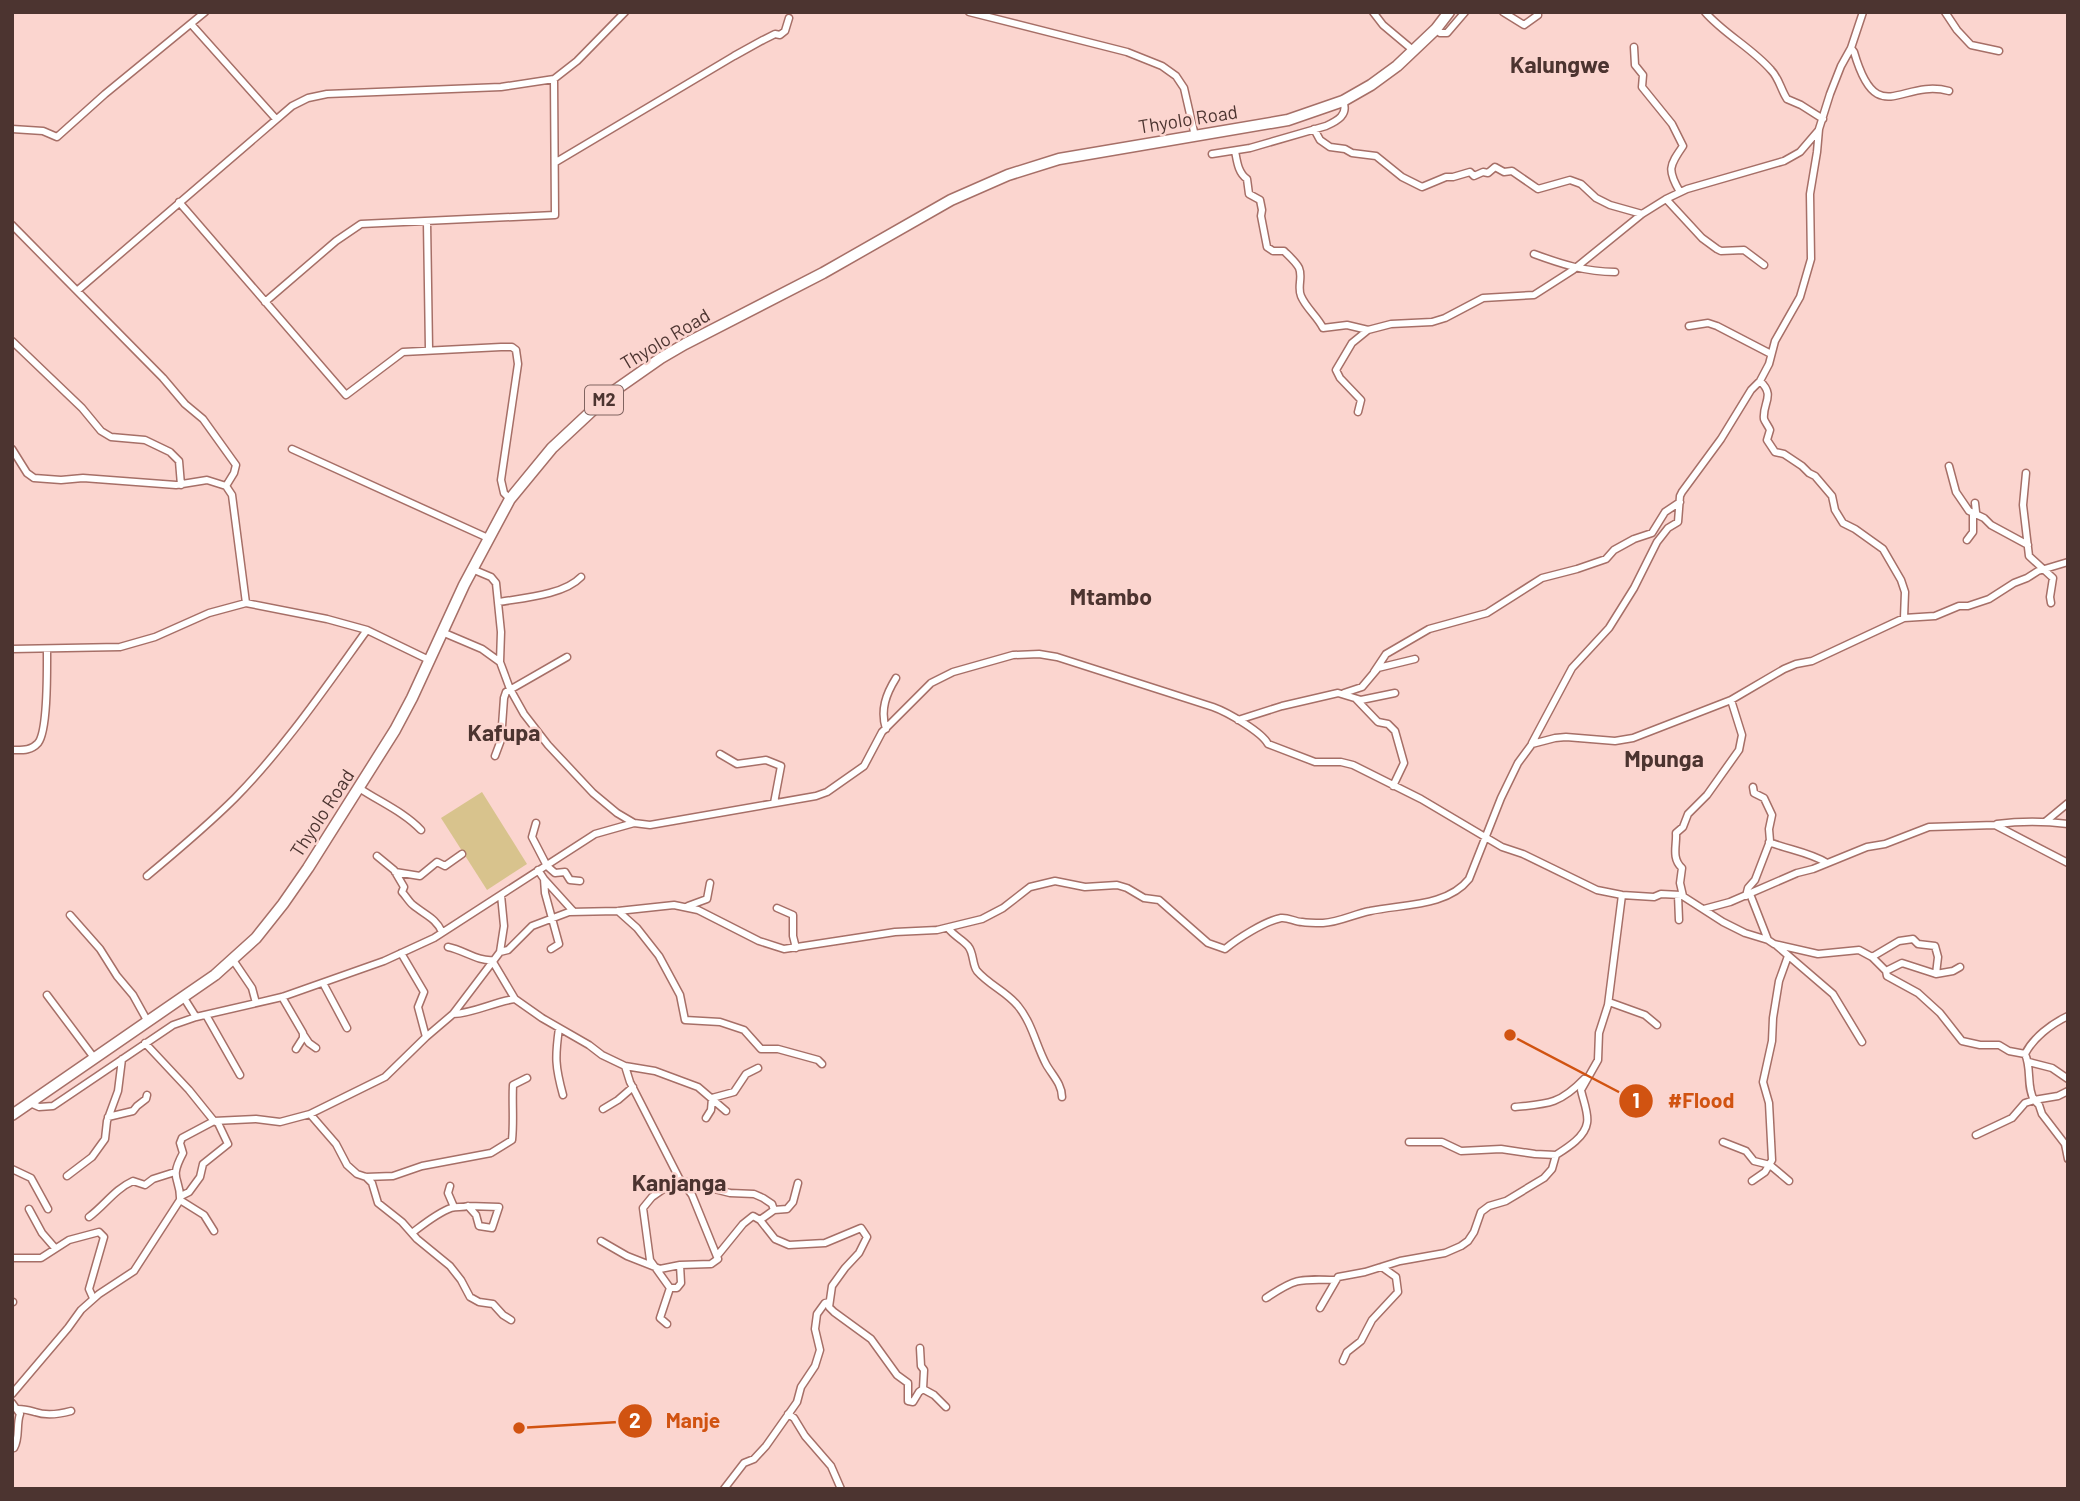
<svg xmlns="http://www.w3.org/2000/svg" width="2080" height="1501" viewBox="0 0 2080 1501" font-family="Barlow,sans-serif">
<rect width="100%" height="100%" fill="#fbd5cf"/>
<path fill="#d8c38d" d="M482 792 527 864 487 890 441 818Z"/>
<g fill="none" stroke-linecap="round" stroke-linejoin="round">
<g stroke="#a66f67" stroke-width="9">
<path id="street" d="M969 12 1127 52 1162 66 1176 76 1184 88 1195 136
M1373 12 1383 25 1414 51
M1503 12 1524 25 1538 15
M1705 12C1724 34 1752 48 1771 70 1779 78 1781 90 1787 99L1801 105 1823 119
M1945 12 1957 30 1971 45 1999 51
M191 24 276 119
M1436 29 1440 33H1447L1465 12
M1634 47 1635 65 1643 75 1642 87 1672 124 1683 146C1669 166 1667 170 1680 192
M1851 48 1854 52C1877 131 1901 78 1949 91
M12 129 43 131 57 137 105 94 205 12
M1314 129 1320 140 1330 147 1345 149 1352 153 1376 156 1402 177 1422 187 1446 177H1453L1470 172 1474 176 1483 172 1488 173 1495 167 1504 172 1512 171 1538 189 1570 180 1581 184 1596 198 1610 205 1642 214
M1235 151C1237 161 1238 173 1247 179L1249 194 1260 200 1262 210 1261 216 1267 247 1273 251H1284C1289 256 1296 262 1299 268 1303 277 1297 287 1301 296 1306 308 1317 316 1323 328L1347 325 1368 330
M1212 154 1250 148 1326 126C1337 121 1349 115 1343 101
M556 162 734 56 763 40 775 34 780 35 785 31 789 18
M1666 199 1702 238 1717 249 1721 251 1744 250 1764 265
M179 202 346 395 403 352 501 347H512L516 350 518 364 501 480 504 493 510 499
M427 222 429 349
M12 225 163 378 185 404 203 419 236 465 234 473 226 486
M1534 254C1561 264 1586 272 1615 272
M78 290 292 106 308 98 327 94 501 87 554 79 577 61 625 12
M265 302 336 241 361 224 555 215 554 79
M1689 326 1708 323 1717 326 1771 354
M12 341 82 408 101 431 111 437 145 440 170 452 179 461 181 485
M1760 381C1776 396 1762 403 1764 419 1765 422 1769 427 1770 430L1767 440 1775 452 1784 454 1802 466 1809 473 1815 476 1832 496 1835 510 1843 523 1855 529 1883 549 1901 580 1905 592 1904 618
M1358 412 1361 400 1340 378 1336 370 1352 343 1368 330 1391 324 1432 322 1445 318 1483 298 1534 295 1573 270 1642 214 1666 199 1687 189 1784 161 1800 152 1818 131
M12 449 27 473 34 478 61 480 83 478 176 485 207 480 226 486 232 495 246 603
M292 449 488 538
M1949 466 1956 492 1969 511 1984 518 1991 525 2028 545
M2026 473 2023 505 2029 556 2053 578 2050 597 2051 603
M1967 540 1973 532V514L1976 512 1975 503
M472 569 491 577 496 583 501 632 500 662
M499 602C523 598 564 595 581 577
M442 632 482 649 500 662 510 689 524 714 548 745 593 793 617 813 634 823 650 825 816 796 827 792 864 766 882 732 931 683 953 672 1013 655 1039 654 1057 657 1213 707C1227 712 1262 732 1268 744L1315 762H1341L1353 765 1421 799 1502 847 1523 854 1597 890 1622 895 1654 897 1661 894 1681 895 1723 922 1745 933 1768 940 1774 944 1818 954 1859 950 1872 957 1886 971 1887 976 1918 993 1940 1013 1962 1041 1980 1045H1999L2009 1051 2025 1054C2033 1038 2051 1024 2068 1016
M12 649 120 647 155 637 209 613 246 603 327 619 367 630 429 660
M1374 672 1386 654 1429 629 1487 613 1542 578 1577 569 1606 559 1614 550 1634 539 1652 533 1665 512 1680 502
M1344 693 1362 687 1378 668 1415 659
M1356 699 1378 722 1388 724 1395 731 1404 763 1393 786
M1238 720 1282 706 1338 693 1361 700 1395 693
M886 729C880 710 886 694 896 678
M1532 743 1572 668 1609 628 1634 588 1657 542 1668 528 1678 522 1680 496 1682 492 1721 439 1751 390 1760 381 1769 364 1775 341 1800 297 1811 259 1810 194 1817 152 1819 129 1830 94 1841 66 1851 48 1863 12
M12 750C22 750 31 751 38 743 48 731 47 669 47 650
M720 754 737 764 766 760 781 766 774 803
M495 756 501 740 504 698 506 692 567 657
M359 788C380 802 404 812 421 830
M2045 822 2068 803
M536 823 532 837 547 866 555 873 565 872 570 880 580 881
M1997 824C2020 821 2044 821 2068 824
M1769 842C1789 850 1809 852 1827 863
M377 856 394 870 404 887 402 892C406 896 409 902 413 905 425 915 436 918 442 932
M538 870 544 879 545 893 559 944 551 949
M395 872 420 876 437 862 445 866 462 854
M147 876C177 851 207 826 235 798 285 747 325 688 367 630
M544 879 573 911
M1750 894 1768 940
M1678 895 1679 920
M1683 896 1680 883 1682 868C1671 858 1677 845 1676 833L1683 827 1688 814 1707 795 1739 750 1742 735 1731 700
M1746 896 1748 888 1755 880 1770 841 1769 829 1772 815 1764 798 1754 793 1753 787
M688 906 707 899 710 883
M777 908 793 915V936L796 948
M1704 909 1730 902 1797 873 1813 869 1867 847 1885 844 1929 827 1995 825 2068 863
M618 911 637 928 659 956 680 995 685 1020 720 1022 744 1030 761 1049H778L818 1060 822 1064
M70 915 100 949 117 976 133 995 148 1022
M948 928C954 936 962 939 968 946 974 953 972 964 977 971 989 985 1007 992 1018 1006 1032 1023 1036 1045 1046 1064 1052 1075 1062 1084 1062 1097
M1776 945 1833 994 1862 1042
M448 947C464 950 478 962 494 960
M500 952 508 950 532 926 569 912 618 911 674 905 698 910 759 941 784 949 895 932 937 930 982 919 1003 908 1030 887 1055 881 1085 887 1117 885 1127 888 1144 898 1159 900 1208 943 1225 949C1237 939 1265 921 1281 918 1288 917 1295 922 1302 922 1308 923 1316 923 1323 923 1340 922 1354 914 1370 911 1402 904 1447 907 1469 879L1501 798 1518 763 1532 744 1555 738 1566 737 1615 741 1633 738 1731 700 1784 669 1796 664 1812 661 1904 618 1935 616 1959 606H1968L1989 599 2014 583 2027 578 2038 571 2068 562
M1872 957 1899 941 1913 939 1918 944 1935 946 1938 957 1936 974 1902 963 1886 971
M233 960 252 988 256 1003
M493 962 515 999
M1936 974 1953 971 1960 967
M323 983 347 1028
M47 995 95 1059
M282 997 303 1033V1038L296 1049
M184 998 196 1017
M1609 1002 1645 1015 1657 1025
M453 1014C475 1013 493 1002 515 999L542 1018 589 1045 602 1055 625 1066 655 1071 698 1087 726 1111
M206 1015 240 1075
M559 1028C555 1057 555 1066 563 1095
M303 1034 309 1043 316 1048
M426 1037 453 1014 500 952 504 926 501 895
M145 1043 189 1090 214 1121 218 1123 228 1144 203 1164 200 1177 189 1192 181 1196
M2025 1054C2032 1069 2026 1086 2034 1100L2058 1096 2068 1091
M2029 1062 2052 1068 2068 1079
M30 1103 39 1107 53 1106 173 1025 196 1017 282 997 384 961 434 938 595 834 634 823
M1515 1107C1548 1104 1560 1104 1584 1079
M603 1109 618 1100 633 1087
M310 1114 336 1144 347 1165 357 1174 366 1177 393 1176 422 1166 491 1153 512 1140C514 1121 512 1104 513 1085L527 1078
M108 1117 133 1111 137 1106 146 1099 147 1095
M706 1118 711 1110 712 1098 734 1092 746 1074 758 1068
M1976 1135 2012 1118 2025 1103 2034 1100 2039 1105 2042 1114 2065 1144 2068 1159
M1409 1142H1442L1461 1151 1501 1149 1535 1154 1556 1155
M1723 1142 1746 1151 1754 1161 1770 1165 1789 1181
M12 1169 31 1178 48 1209
M67 1176 92 1157 105 1139 107 1121 118 1091 122 1059
M366 1177 372 1183 378 1203 402 1222 417 1239 450 1266 461 1280 470 1297 479 1302 493 1304 503 1315 511 1320
M682 1181 730 1193 754 1194 763 1198 772 1204 774 1210
M1752 1181 1765 1172 1772 1160 1769 1103 1763 1082 1772 1041 1773 1018 1779 981 1788 956
M798 1183 793 1202 787 1209 774 1210 760 1220 775 1239 789 1245 825 1243 861 1228 867 1237 859 1253 845 1268 832 1286 829 1307 834 1312 871 1339 897 1375 908 1383V1401L913 1402 919 1392 923 1389
M450 1186 448 1193 454 1207
M180 1200 204 1215 214 1231
M29 1209 42 1233 55 1248
M89 1217C105 1205 115 1189 133 1181L145 1185 153 1179 175 1172
M412 1233C424 1224 437 1213 451 1208 457 1206 462 1208 468 1206L499 1207 492 1228 479 1226 476 1215 468 1206
M601 1241 627 1256 660 1269 680 1265 711 1264 718 1259 692 1195 679 1178 630 1082 625 1066
M717 1256 743 1224 753 1216 760 1220
M12 1258H41L69 1240 99 1232 104 1237 89 1289 93 1298
M670 1288H677L681 1283 680 1265
M1266 1298C1296 1278 1299 1279 1334 1280
M12 1302H13
M1320 1308 1338 1277 1365 1272 1400 1261 1445 1253 1461 1246 1468 1241 1474 1232 1481 1212 1489 1206 1506 1201 1544 1178 1552 1169 1556 1155C1567 1148 1585 1137 1587 1123 1589 1114 1583 1100 1581 1090L1598 1060 1599 1033 1608 1005 1622 895
M667 1324 660 1318 670 1288 650 1260 643 1208 652 1197 679 1178
M920 1348 921 1366 924 1370 923 1389 934 1395 946 1407
M1343 1361 1347 1352 1361 1341 1372 1320 1398 1292 1396 1277 1382 1267
M12 1394 68 1328 81 1310 99 1294 134 1271 180 1200C181 1177 168 1181 183 1153L180 1143 182 1138 214 1121 256 1119 280 1122 310 1114 385 1077 426 1037 418 1007 424 992 401 953
M12 1403 20 1414C16 1425 20 1438 14 1448
M18 1409C25 1409 28 1410 35 1412 46 1416 60 1414 71 1411
M788 1414 794 1418 805 1436 831 1466 841 1489
M724 1489 744 1463 754 1459 766 1446 797 1402 801 1387 815 1366 820 1350 815 1329 817 1314 825 1303 829 1302"/>
</g>
<g stroke="#a66f67" stroke-width="13">
<path id="highway" d="M12 1115 215 975 256 938 283 904 308 868 395 730 412 698 464 585 510 499 552 448 611 393 661 358 685 344 823 273 951 200 1008 175 1059 159 1288 120 1343 101 1371 85 1397 66 1436 29 1449 12"/>
</g>
<use href="#street" stroke="#fff" stroke-width="6"/>
<use href="#highway" stroke="#fff" stroke-width="10"/>
</g>
<g text-anchor="middle" stroke-width="5" stroke-linejoin="round" paint-order="stroke">
<rect fill="#fbd5cf" stroke="#806460" stroke-width="2" x="585" y="385.5" width="38" height="29" rx="5"/>
<g font-size="18" font-weight="bold" fill="#4c3430">
<text x="604" y="406">M2</text>
</g>
<g font-size="19" fill="#4c3430" stroke="#fbd5cf">
<text transform="translate(1188 119) rotate(-9)" y="7">Thyolo Road</text>
<text transform="translate(665 339) rotate(-31)" y="7">Thyolo Road</text>
<text transform="translate(322 813) rotate(-57)" y="7">Thyolo Road</text>
</g>
<g font-size="23" font-weight="bold" fill="#4c3430" stroke="#fbd5cf">
<text x="1560" y="73">Kalungwe</text>
<text x="1111" y="605">Mtambo</text>
<text x="504" y="741">Kafupa</text>
<text x="1664" y="767">Mpunga</text>
<text x="679" y="1191">Kanjanga</text>
</g>
</g>
<path fill="none" stroke="#d15311" stroke-width="2.5" d="M1510 1035L1636 1101M519 1428L635 1421"/>
<g fill="#d15311" stroke="#fbd5cf" stroke-width="2.5">
<circle cx="1510" cy="1035" r="7"/>
<circle cx="519" cy="1428" r="7"/>
<circle cx="1636" cy="1101" r="18"/>
<circle cx="635" cy="1421" r="18"/>
</g>
<g font-size="21" text-anchor="middle" font-weight="bold" fill="#fff">
<text x="1636" y="1108">1</text>
<text x="635" y="1428">2</text>
</g>
<g font-size="21" text-anchor="middle" font-weight="bold" fill="#d15311" stroke="#fbd5cf" stroke-width="5" stroke-linejoin="round" paint-order="stroke">
<text x="1701" y="1108">#Flood</text>
<text x="693" y="1428">Manje</text>
</g>
<rect width="2080" height="1501" fill="none" stroke="#4c3430" stroke-width="28"/>
</svg>
